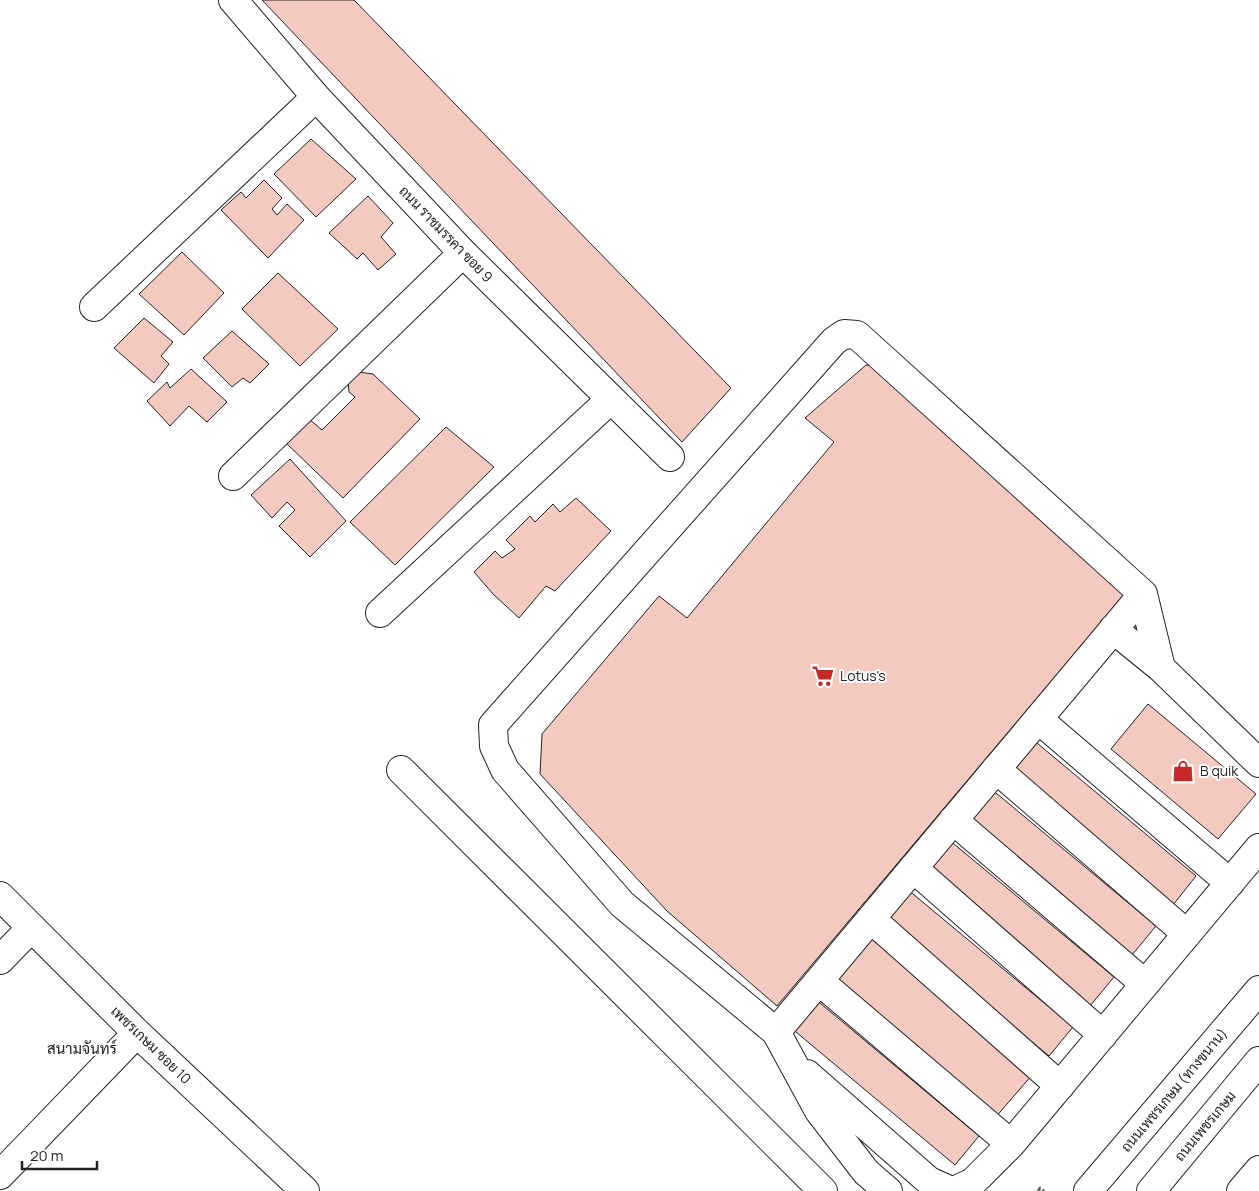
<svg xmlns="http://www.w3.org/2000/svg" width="1259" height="1191" viewBox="0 0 1259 1191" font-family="Manrope,Sarabun,sans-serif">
<rect width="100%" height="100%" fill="#fff"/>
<path fill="#f3c9c0" stroke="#222" d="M262 0H354L731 388 682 442Z
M311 139 356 179 316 217 274 174Z
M264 180 282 198 272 209 277 215 287 204 304 220 268 258 221 210 241 192 246 198Z
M368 196 393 223 381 237 396 254 378 270 363 253 357 259 329 233Z
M182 252 224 293 184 335 139 294Z
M278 273 338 329 300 366 242 309Z
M144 318 173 342 161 356 169 364 154 383 114 348Z
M232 331 269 364 250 383 243 378 232 387 203 358Z
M866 365 907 366 1129 589 777 1006 667 911 540 774 542 734 659 596 687 618 834 442 805 418Z
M191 369 227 402 207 422 189 406 170 426 147 401 167 382 170 388Z
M358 372 373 374 420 419 343 498 284 441 308 418 322 430 355 397 349 392 348 381Z
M446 427 494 467 395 565 350 522Z
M290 459 346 521 310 557 279 526 295 510 287 502 272 518 251 495Z
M576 498 611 531 555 591 546 586 519 618 493 594 474 572 495 551 502 558 515 549 506 540 530 516 535 522 553 504 560 512Z
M1148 704 1256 794 1218 839 1111 749Z
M1031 738 1196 876 1173 905 1007 767Z
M990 788 1156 926 1132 955 966 817Z
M948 839 1114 977 1090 1006 924 868Z
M907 889 1073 1027 1049 1056 883 918Z
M868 934 1032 1075 995 1118 831 978Z
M814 998 979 1136 955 1165 790 1027Z"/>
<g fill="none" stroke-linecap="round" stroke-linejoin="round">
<g stroke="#222" stroke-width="30">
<path id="minor" d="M233 0 316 97 463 253 670 457
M94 307 316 97
M233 476 463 253
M380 613 611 399
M1113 629 1161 668 1259 763
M1038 719 1230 883
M996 769 1187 934
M401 770 823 1191
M953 820 1145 984
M913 868 1103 1035
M0 896 137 1033 305 1191
M871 919 1060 1086
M0 960 31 928
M819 981 1011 1144
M776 1032 1143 594
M807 1074 929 1181 951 1191
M0 1175 137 1033
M888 1191 866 1172 819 1111 776 1032 622 904 505 770 494 746 493 725 834 341 844 334 857 335 1143 594 1161 668
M954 1191 973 1182 1011 1144 1259 848"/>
</g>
<g stroke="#222" stroke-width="30">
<path id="major" d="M1088 1191 1259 990"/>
</g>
<g stroke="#222" stroke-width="30">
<path id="highway" d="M1151 1191 1259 1061
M1241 1191 1259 1170"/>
</g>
<path stroke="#646464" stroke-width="3" stroke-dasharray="4 2.5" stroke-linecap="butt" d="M1038 1191 1040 1188 1044 1191"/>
<use href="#minor" stroke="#fff" stroke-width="28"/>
<use href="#major" stroke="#fff" stroke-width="28"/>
<use href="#highway" stroke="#fff" stroke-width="28"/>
</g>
<defs>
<g id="supermarket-bare" transform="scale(1.725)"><path d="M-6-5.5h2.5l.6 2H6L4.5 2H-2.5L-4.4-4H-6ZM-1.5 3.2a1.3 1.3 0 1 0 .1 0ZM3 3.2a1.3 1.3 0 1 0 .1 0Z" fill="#c62828" stroke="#fff" stroke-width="2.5" paint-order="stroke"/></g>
<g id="shop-bare" transform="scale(1.725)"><path d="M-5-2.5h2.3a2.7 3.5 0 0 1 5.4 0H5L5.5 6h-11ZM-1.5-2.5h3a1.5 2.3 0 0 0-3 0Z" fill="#c62828" stroke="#fff" stroke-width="2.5" paint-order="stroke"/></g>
</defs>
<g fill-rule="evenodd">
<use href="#supermarket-bare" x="823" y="676"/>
<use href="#shop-bare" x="1183" y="771"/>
</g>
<g text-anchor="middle" stroke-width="4" stroke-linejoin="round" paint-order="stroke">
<g font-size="14" fill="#222" stroke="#fff">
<text transform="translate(446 234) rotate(46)" y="5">ถนน ราชมรรคา ซอย 9</text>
<text transform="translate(151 1045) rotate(44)" y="5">เพชรเกษม ซอย 10</text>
<text transform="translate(1174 1090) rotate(-50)" y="5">ถนนเพชรเกษม (ทางขนาน)</text>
<text transform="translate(1205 1126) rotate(-50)" y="5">ถนนเพชรเกษม</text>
</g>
<g font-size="14" fill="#222" stroke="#fff" text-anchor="start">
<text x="840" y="681">Lotus's</text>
<text x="1200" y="776">B quik</text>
</g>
<g font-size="15" fill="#222" stroke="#fff">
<text x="82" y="1054">สนามจันทร์</text>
</g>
</g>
<path d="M22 1161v8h75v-8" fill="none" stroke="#222222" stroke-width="2.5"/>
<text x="30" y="1161" font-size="15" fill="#222222" stroke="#ffffff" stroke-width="4" paint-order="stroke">20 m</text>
</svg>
